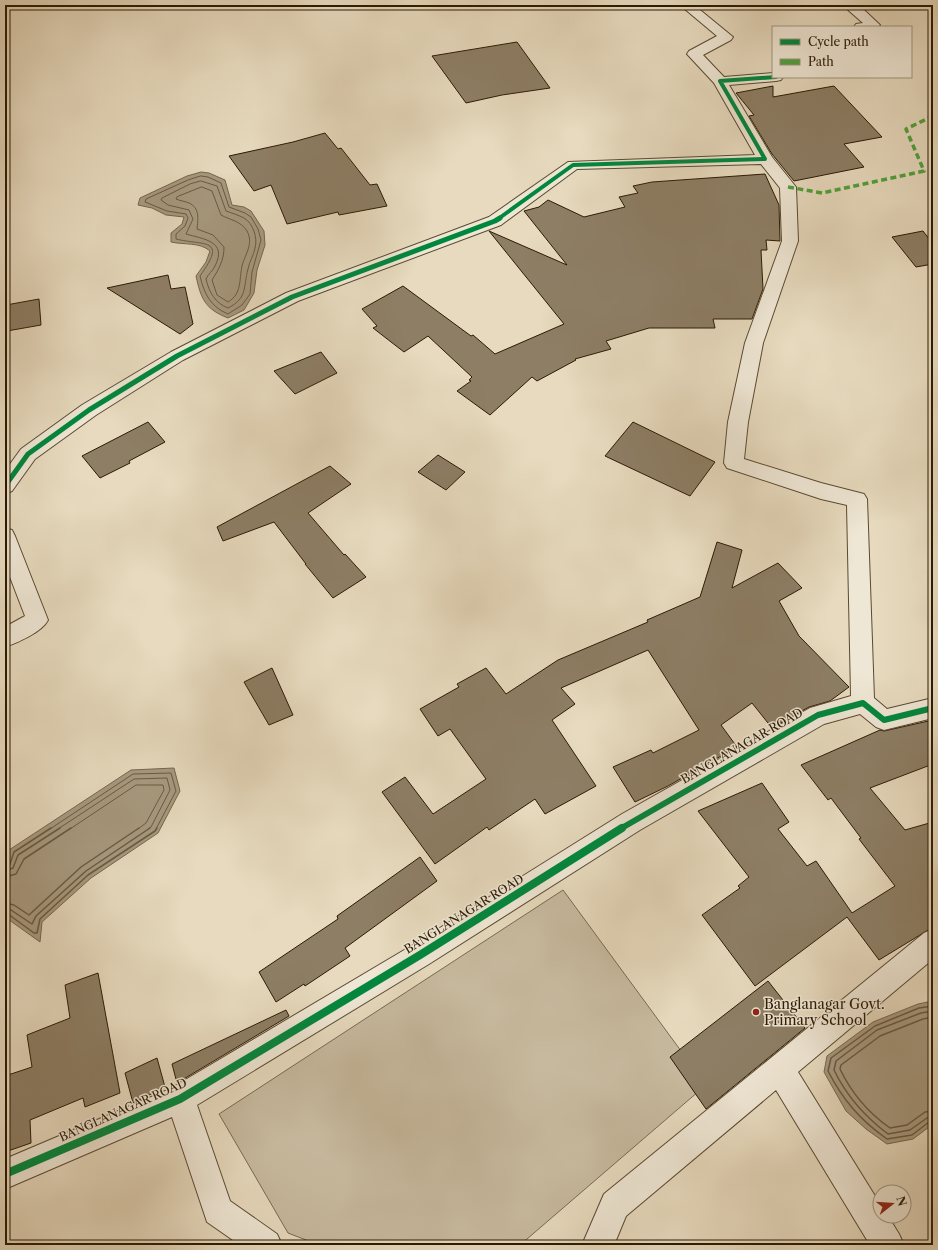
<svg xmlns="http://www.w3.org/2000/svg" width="938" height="1250" viewBox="0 0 938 1250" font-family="'Libre Caslon Text',serif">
<rect width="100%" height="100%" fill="#e7dabe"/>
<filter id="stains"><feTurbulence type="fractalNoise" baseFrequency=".005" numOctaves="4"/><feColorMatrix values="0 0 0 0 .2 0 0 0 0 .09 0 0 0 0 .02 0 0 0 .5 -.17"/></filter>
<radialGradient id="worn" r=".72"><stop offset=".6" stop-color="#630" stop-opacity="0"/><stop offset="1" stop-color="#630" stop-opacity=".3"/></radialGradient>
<path fill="#c7b99e" stroke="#796a51" d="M563 890 706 1085 520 1245H319L288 1233 219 1114Z"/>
<path fill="#a7997f" stroke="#75664e" d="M201 172 209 173 225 180 232 205 244 207 251 211 264 231 265 245 257 270 254 293 244 310 228 318C205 309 201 299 196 276L206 262 210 251C200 242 184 245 171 242V233L182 224 184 217 166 215 152 208 138 205 140 198 187 176Z
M174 768 180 791 158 833 91 878 42 922 40 942 5 917V871L9 850 131 770Z
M933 1001V1124L913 1139 887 1144 866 1129 846 1111 824 1072 827 1056 873 1022 918 1004Z"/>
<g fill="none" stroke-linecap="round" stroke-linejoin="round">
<path stroke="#695a42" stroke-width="1" d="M201 176 208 177 221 183 229 207 245 213 251 217 258 229 261 240 252 272 250 294 242 305 228 314C211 307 204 294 200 276 228 237 204 246 176 239V234L185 226 188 218 186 214 167 211 145 202 146 199 188 180Z
M201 181 217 186 226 211C232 213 238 215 244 218 253 223 258 238 255 248 254 255 249 262 248 269 243 287 248 298 228 308 215 303 209 292 206 279 208 274 213 271 215 266 228 241 203 239 186 234L193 219 189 210 168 205 161 200 162 198 190 184Z
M202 187 212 191 221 215C230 220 241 221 247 231 254 244 245 254 242 266 239 280 242 294 228 302L217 295 212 280C219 269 224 260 224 247L213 235 197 229C198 219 200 208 189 203 185 201 180 201 176 199L177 197Z
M50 829 133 774 171 773 176 791 156 829
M58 829 134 779 167 778 170 790 151 827 148 829
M70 829 136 785H163L164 790 146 823 138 829"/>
<path stroke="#695a42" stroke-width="1.5" d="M5 866 10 864 14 852 51 828
M5 871 13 868 18 855 60 828
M5 877 16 874 24 859 71 828
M5 903 14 905 29 915 81 867 139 828
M5 909 11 910 32 924 36 916 86 871 150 828
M5 914H8L34 933H37L40 919 88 875 155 831 157 828
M933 1006 919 1008 875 1026 831 1058 828 1071C843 1100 860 1120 887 1139L912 1135 929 1122H933
M933 1011 921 1013 877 1030 836 1061 834 1070C847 1097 864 1116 888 1134L910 1130 927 1118 933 1117
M933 1017 923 1019 880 1036 841 1065 840 1069C852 1094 867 1112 890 1128L907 1125 925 1112 933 1111"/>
</g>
<path fill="#8d7e65" stroke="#2b1a04" d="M517 42 550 88 502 95 466 103 432 56Z
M773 86V97L834 86 882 137 844 144 864 167 794 181 772 154 749 116 754 115 736 93Z
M325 133 338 149 341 148 370 185 377 184 387 206 339 215 338 212 287 224 271 185 254 191 229 156 293 142Z
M765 174 779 205 780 241 766 240 767 250H761L763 289 752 319H713L715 328H649L606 341 611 349 575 359 576 360 537 381 532 377 490 415 457 391 471 381 469 380 472 377 428 336 404 352 373 328 377 326 362 309 403 286 471 336 473 335 495 354 564 324 489 231 567 265 524 211 539 207 548 200 584 217 625 207 619 197 638 193 633 186 652 182Z
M923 231 933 244V264L916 267 892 237Z
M168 275 171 289 185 287 193 324 180 334 107 288Z
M39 299 41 325 7 331 6 305Z
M321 352 337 373 295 394 274 371Z
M148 422 165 442 129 461 130 463 100 478 82 456Z
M633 422 715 462 690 496 605 456Z
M438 455 465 472 446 490 418 472Z
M330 466 351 484 308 513 344 555 345 554 366 577 333 598 305 564H306L274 522 223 541 217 527Z
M717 542 742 550 732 588 778 563 802 588 779 601 799 636 849 687 830 701 809 707 772 728 752 703 721 725 737 747 668 786 635 802 613 767 651 750 653 753 699 730 648 650 561 688 575 704 552 720 596 786 545 814 535 799 489 830 487 827 435 864 382 792 405 777 433 814 486 779 450 729 438 736 420 709 459 687 457 684 486 668 506 694 558 660 648 622 647 620 700 597Z
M272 668 293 715 269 725 244 682Z
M933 720V764L870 788 905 830 933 822V927L879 960 847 917 755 986 702 915 740 888 738 886 749 877 698 811 762 783 789 822 778 829 807 866 816 861 852 913 895 886 859 839 861 838 831 798 828 800 801 765 880 730 884 731Z
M420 857 437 881 345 948 350 956 305 986 304 984 276 1002 259 972 338 919 337 916Z
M98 973 120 1093 85 1107 83 1098 30 1120 31 1143 5 1152V1076L32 1067 27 1035 70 1018 65 985Z
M768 981 805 1028 706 1109 670 1057Z
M286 1010 289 1016 177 1083 172 1064Z
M157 1058 165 1087 133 1103 125 1073Z"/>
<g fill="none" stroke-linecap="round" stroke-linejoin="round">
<g stroke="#5a4a32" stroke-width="2">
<path id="minor" d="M680 5H694L733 37 731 40 703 55 724 77 773 73V77H783L781 80 776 81 729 85 772 157 796 187 798 241 763 343 748 422 744 459 821 483 864 494 867 499 874 698 887 709 933 698V718L884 730 876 727 860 714 824 724 640 830 429 964 197 1105 230 1201 277 1234 282 1245H240L207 1222 172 1117 5 1189V1159L170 1089 411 946 622 814 810 708 851 696 847 505 821 499 727 468 724 463 728 422 745 343 782 241 780 188 761 164 577 169 501 225 298 301 183 360 96 415 35 459 12 491 5 494V471L21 449 82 405 171 352 286 293 489 217 568 162 755 155 714 83 687 54 689 51 717 36Z
M846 5H863L862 8 880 25 878 27H854L856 24 863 23 847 9Z
M5 528 12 530 15 536 48 620C42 632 17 643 5 647V627L25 616 5 564Z
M933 929V959L798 1072 880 1204V1216H888L899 1234 904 1245H870L776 1090 626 1216 614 1245H582L604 1194 924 933Z"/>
</g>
<use href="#minor" fill="#efe7d5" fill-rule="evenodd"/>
<path stroke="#51a13d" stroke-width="3.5" stroke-dasharray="6 3.5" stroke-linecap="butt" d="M788 187 822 193 924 171 906 129 933 116"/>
<g stroke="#efe7d5" stroke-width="5.5">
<path id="cycleway-far3" d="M498 219 573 165 765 159 720 81 776 77"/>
</g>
<g stroke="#efe7d5" stroke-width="7">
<path id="cycleway-far2" d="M5 486 28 454 89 410 177 356 292 297 495 221 500 218"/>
</g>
<g stroke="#efe7d5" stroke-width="8">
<path id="cycleway-far1" d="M620 829 818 715 863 703 884 720 933 708"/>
</g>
<g stroke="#efe7d5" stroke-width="10">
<path id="cycleway" d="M5 1174 180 1099 420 955 622 828"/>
</g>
<use href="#cycleway-far3" stroke="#00873e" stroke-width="4"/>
<use href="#cycleway-far2" stroke="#00873e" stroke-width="5"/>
<use href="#cycleway-far1" stroke="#00873e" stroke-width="6"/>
<use href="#cycleway" stroke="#00873e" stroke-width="8"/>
</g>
<circle fill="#8f2418" stroke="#efe7d5" stroke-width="1.5" cx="756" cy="1012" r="4"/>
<g text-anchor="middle" stroke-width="3" stroke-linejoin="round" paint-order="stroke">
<g font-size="12" fill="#2b1a04" stroke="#efe7d5">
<text transform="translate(742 746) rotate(-30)" y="4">BANGLANAGAR ROAD</text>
<text transform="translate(464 914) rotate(-32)" y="4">BANGLANAGAR ROAD</text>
<text transform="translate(123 1110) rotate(-24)" y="4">BANGLANAGAR ROAD</text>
</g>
<g font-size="14" fill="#2b1a04" stroke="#efe7d5" text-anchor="start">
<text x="764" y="1009">Banglanagar Govt.<tspan x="764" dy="16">Primary School</tspan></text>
</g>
</g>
<rect width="938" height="1250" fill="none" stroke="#e7dabe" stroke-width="20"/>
<rect x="6" y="6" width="926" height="1238" fill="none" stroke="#2b1a04" stroke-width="2"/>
<rect x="10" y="10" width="918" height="1230" fill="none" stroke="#2b1a04"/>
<rect x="772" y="26" width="140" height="52" fill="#efe7d5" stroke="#a19581"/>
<rect x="780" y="39" width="20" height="6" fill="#00873e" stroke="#a19581"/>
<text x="808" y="46" font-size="12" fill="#2b1a04">Cycle path</text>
<rect x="780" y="59" width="20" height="6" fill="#51a13d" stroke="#a19581"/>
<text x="808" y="66" font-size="12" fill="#2b1a04">Path</text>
<g transform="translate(892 1204) rotate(73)"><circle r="19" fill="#efe7d5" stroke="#a19581"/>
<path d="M0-3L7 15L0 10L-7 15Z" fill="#8f2418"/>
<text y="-6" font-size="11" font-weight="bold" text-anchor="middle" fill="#2b1a04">N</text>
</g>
<rect width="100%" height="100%" filter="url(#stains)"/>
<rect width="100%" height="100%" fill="url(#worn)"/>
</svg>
